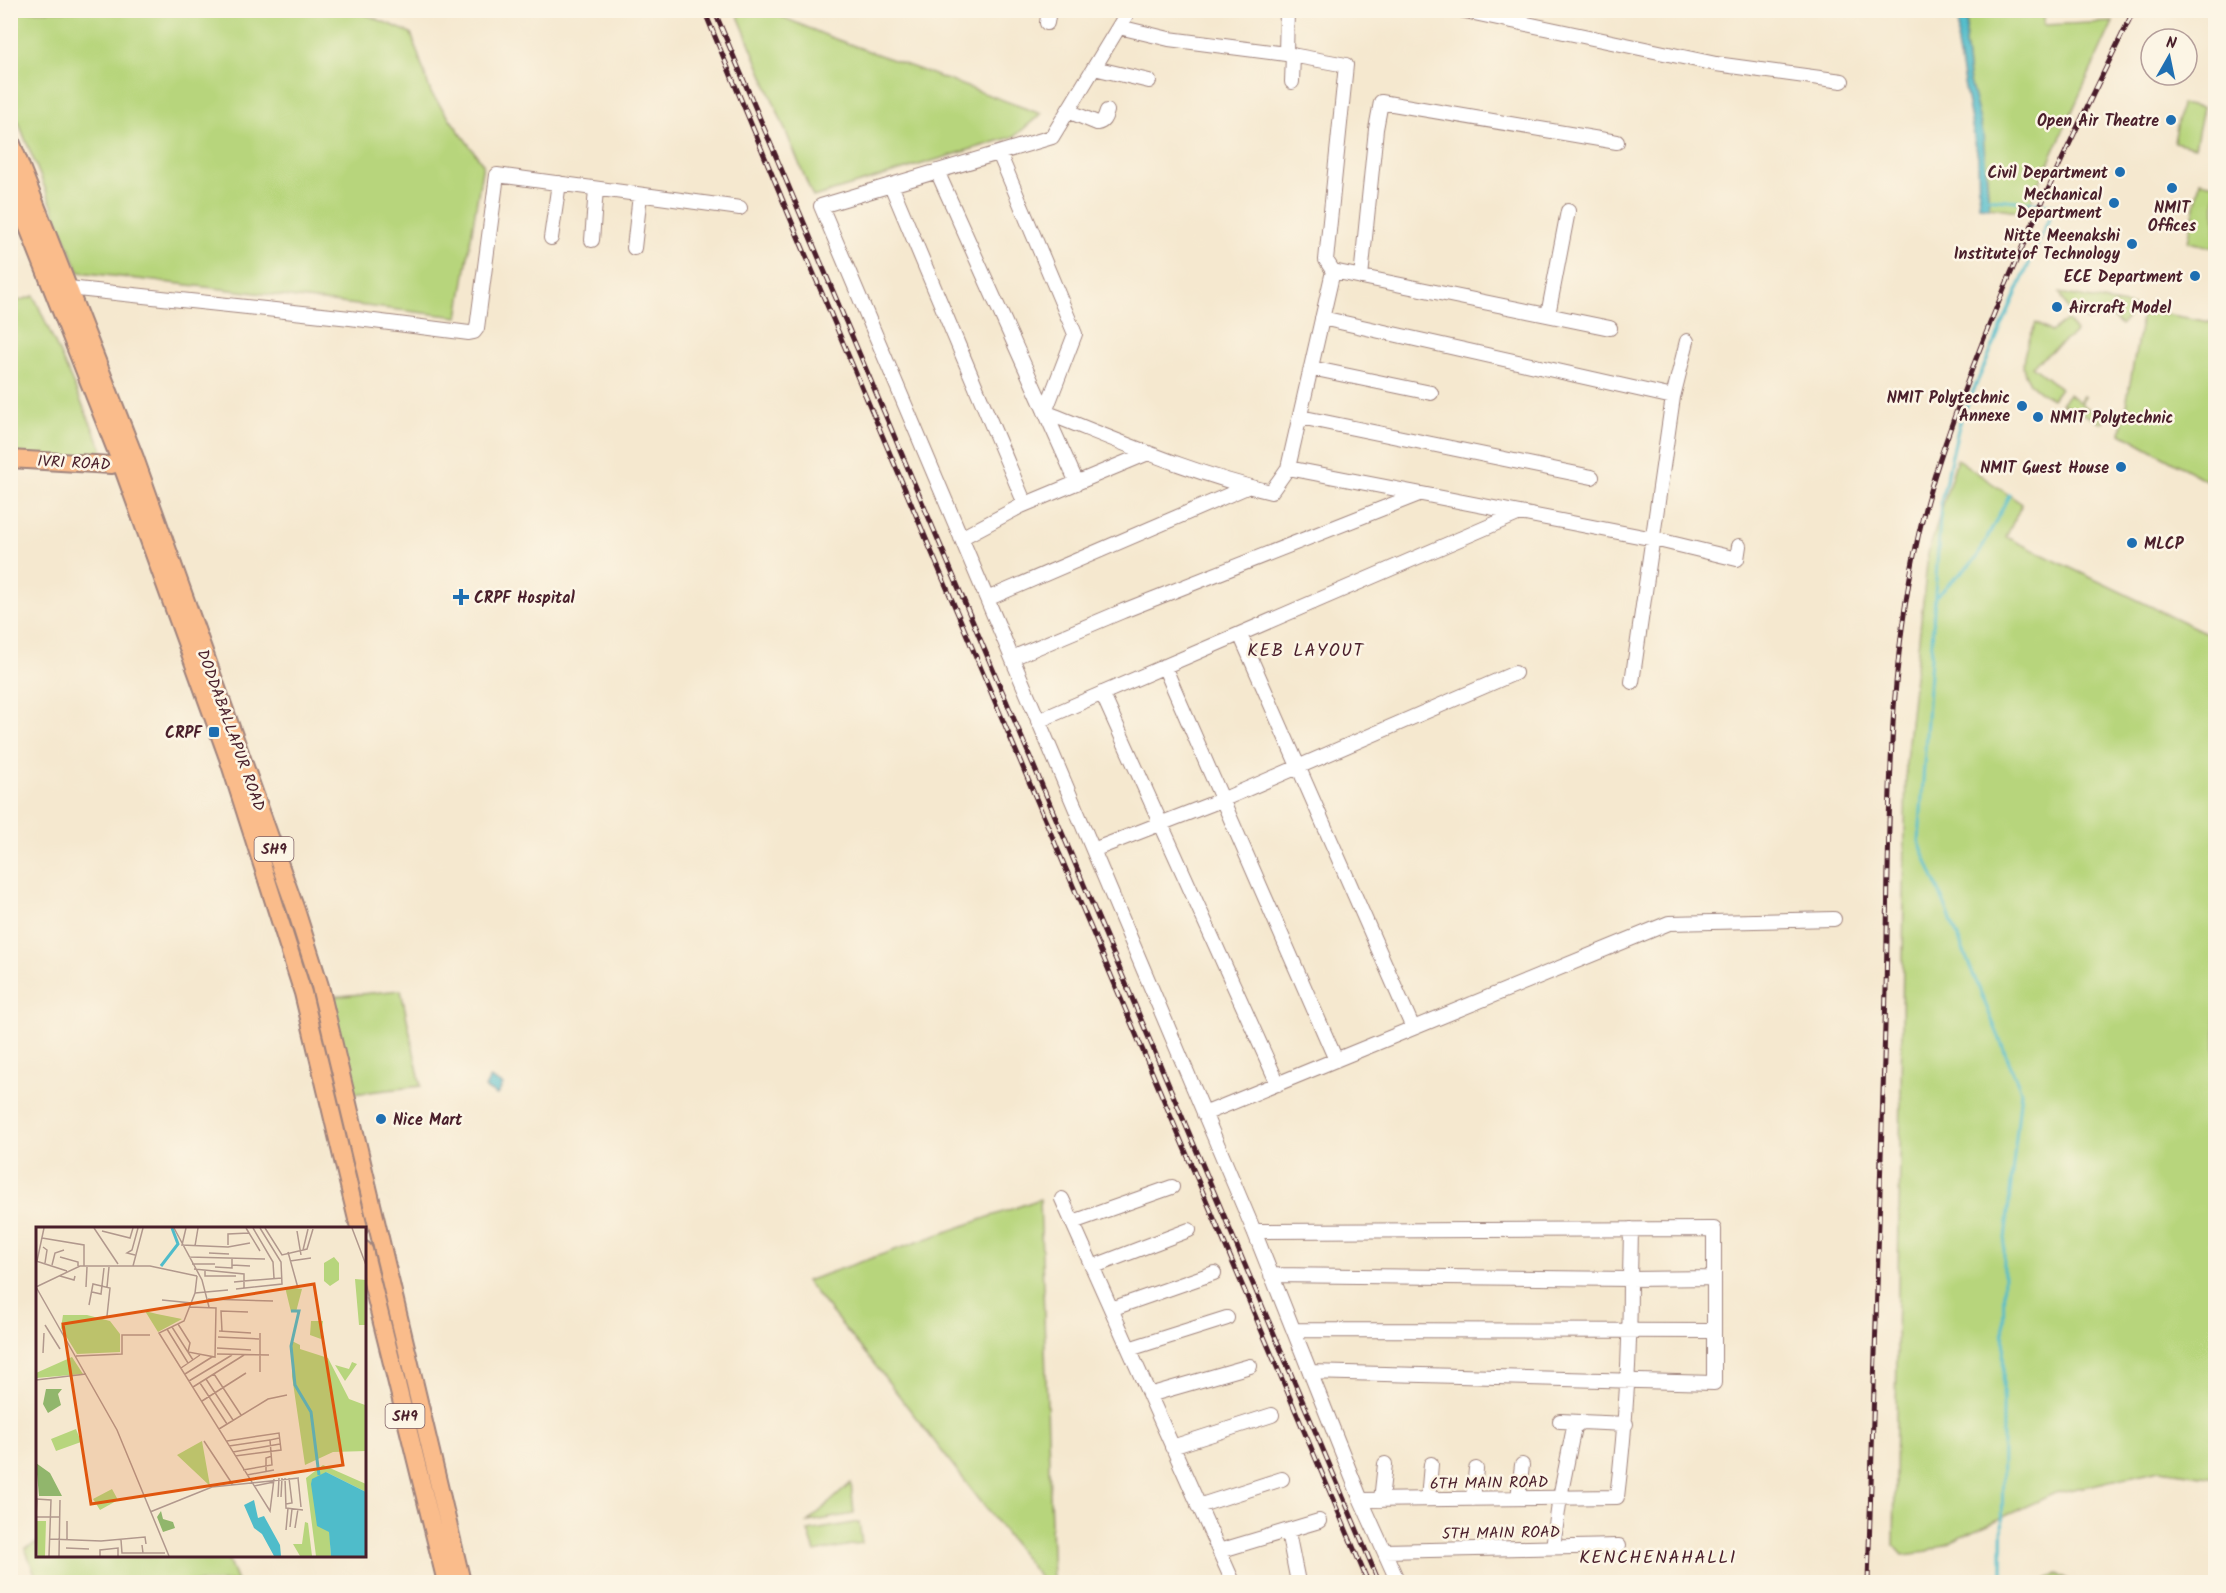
<svg xmlns="http://www.w3.org/2000/svg" width="2226" height="1593" viewBox="0 0 2226 1593" font-family="Kalam,sans-serif">
<rect width="100%" height="100%" fill="#fcf5e5"/>
<filter id="ink" filterUnits="userSpaceOnUse"><feTurbulence type="fractalNoise" baseFrequency=".0167" numOctaves="2"/><feDisplacementMap in="SourceGraphic" scale="12" xChannelSelector="R" yChannelSelector="G"/><feConvolveMatrix kernelMatrix="1 2 1 2 8 2 1 2 1" color-interpolation-filters="sRGB"/></filter>
<filter id="wash" filterUnits="userSpaceOnUse"><feTurbulence type="fractalNoise" baseFrequency=".008" numOctaves="4" result="noise"/><feDisplacementMap in="SourceGraphic" scale="24" xChannelSelector="R" yChannelSelector="G"/><feGaussianBlur stdDeviation="1.35" result="paint"/><feColorMatrix in="noise" values="0 0 0 0 0 0 0 0 0 0 0 0 0 0 0 0 0 1.4 0 .05"/><feComposite in="paint" operator="in"/></filter>
<g filter="url(#wash)">
<rect width="100%" height="100%" fill="#f5e8cf"/>
<path fill="#b7d57c" stroke="#807a54" stroke-width="1.5" d="M10 11H357L411 33 431 93 483 164 458 317 79 272 11 104Z
M736 11H768L830 37 1041 114 1015 136 813 197Z
M1968 11H2044V25L2113 22 2026 212 1989 207 1987 176 1969 77 1965 43Z
M2181 104 2203 108 2195 147 2174 142Z
M2200 181 2215 184V248L2188 242Z
M2060 293 2137 307 2121 325 2105 311 2092 321 2090 319 2087 321 2076 307 2069 312Z
M34 296 107 460 11 455V303Z
M2143 310 2215 323 2216 471 2211 483 2121 433Z
M2067 320 2076 332 2032 366 2060 388 2052 399C2012 378 2021 359 2036 323L2051 332Z
M2069 394 2079 402 2083 396 2085 397 2081 403 2105 421 2101 423 2061 403Z
M1957 459 2022 504 2006 537 2215 637 2216 1478 2160 1470 2055 1493 1928 1552 1902 1555 1894 1546 1906 761 1928 554Z
M401 990 421 1086 352 1094 331 997Z
M1040 1199 1053 1582H1043L883 1375 806 1281Z
M851 1483 854 1514 808 1522Z
M859 1522 862 1543 815 1552 808 1531Z
M37 1543 38 1556H227L237 1582H38L25 1548Z
M2057 1573 2071 1582H2041Z"/>
<path fill="#4fbcca" stroke="#4c6e7a" stroke-width="1.5" d="M1959 11H1968L1965 43 1969 77 1983 133 1989 207 1979 206 1978 158 1957 45Z
M490 1078 503 1085 497 1095 485 1088Z"/>
<g fill="none" stroke-linecap="round" stroke-linejoin="round">
<path stroke="#4fbcca" stroke-width="3" d="M1987 198 2055 205 1960 421 1941 502 1919 842 2021 1091 2004 1249 2002 1582
M1936 596 1977 558 2009 495"/>
</g>
</g>
<g filter="url(#ink)">
<g fill="none" stroke-linecap="round" stroke-linejoin="round">
<g stroke="#a0847d" stroke-width="16">
<path id="minor" d="M1129 10 1052 137 821 206 1254 1231 1361 1500 1398 1582
M1460 10 1716 64 1842 81
M2082 10V11
M1047 23 1049 10
M1286 54 1287 10
M1094 68 1149 81
M1292 82 1293 55
M1068 111 1097 123C1104 122 1105 117 1107 111
M999 153 1075 334 1045 412C1119 441 1193 474 1271 492L1288 468 1333 271 1326 260 1346 65 1286 54 1169 39 1119 27
M937 171 1077 483
M891 185 1025 504
M551 238 559 183
M592 240 596 189
M634 248 640 195
M1333 271 1610 328
M1361 277 1376 129 1381 102 1617 142
M68 288 350 318 469 333 474 332 477 328 497 175 740 208
M1548 315 1568 211
M1322 318 1673 397
M1311 368 1431 393
M1300 417 1592 477
M1288 468 1654 539 1737 559 1739 546
M961 538 1021 506 1148 453
M987 599 1247 487
M1240 634 1413 1028
M1012 658 1123 611 1419 494
M1164 666 1336 1060
M1632 682 1673 397 1687 341
M1102 693 1278 1084
M1038 721 1520 513
M1093 850 1224 799 1515 673
M1204 1114 1669 923 1834 919
M1062 1199 1233 1582
M1073 1222 1172 1187
M1254 1231 1714 1229V1383L1310 1372
M1092 1267 1189 1230
M1271 1275 1630 1279 1631 1229
M1111 1309 1214 1273
M1293 1330 1714 1331
M1129 1349 1227 1318
M1149 1395 1250 1366
M1560 1421 1581 1422
M1172 1447 1272 1415
M1518 1498 1522 1465
M1428 1499 1431 1464
M1473 1499 1476 1469
M1361 1500 1617 1497C1626 1424 1630 1352 1630 1279L1714 1278
M1381 1500 1385 1464
M1198 1506 1282 1479
M1288 1532 1298 1582
M1553 1547 1560 1497 1574 1427 1581 1422 1626 1424
M1219 1551 1319 1521
M1384 1551 1619 1546"/>
</g>
<g stroke="#a0847d" stroke-width="20">
<path id="major" d="M10 139 135 458 296 910 320 986 462 1582
M10 182 121 463 228 758 303 993 359 1228
M10 459 111 465 129 460
M364 1250 446 1582"/>
</g>
<use href="#minor" stroke="#fff" stroke-width="14"/>
<use href="#major" stroke="#fabc8b" stroke-width="16"/>
<g stroke="#4a1f2b" stroke-width="5">
<path id="rail" d="M704 10 788 213 1368 1582
M714 10 1379 1582
M1868 1582C1874 1385 1881 1187 1886 989 1890 830 1884 668 1924 512 1934 473 1948 434 1962 396 2010 264 2072 137 2134 10"/>
</g>
<use href="#rail" stroke="#fcf5e5" stroke-width="3" stroke-dasharray="9" stroke-linecap="butt"/>
</g>
</g>
<g fill="#1f6fb2" stroke="#fcf5e5" stroke-width="2">
<circle cx="2171" cy="120" r="6"/>
<circle cx="2120" cy="172" r="6"/>
<circle cx="2172" cy="188" r="6"/>
<circle cx="2114" cy="203" r="6"/>
<circle cx="2132" cy="244" r="6"/>
<circle cx="2195" cy="276" r="6"/>
<circle cx="2057" cy="307" r="6"/>
<circle cx="2022" cy="406" r="6"/>
<circle cx="2038" cy="417" r="6"/>
<circle cx="2121" cy="467" r="6"/>
<circle cx="2132" cy="543" r="6"/>
<path d="M458 588h6v6h6v6h-6v6h-6v-6h-6v-6h6z"/>
<rect x="208" y="726" width="12" height="12" rx="3"/>
<circle cx="381" cy="1119" r="6"/>
</g>
<g text-anchor="middle" stroke-width="5" stroke-linejoin="round" paint-order="stroke">
<g fill="#fcf5e5" stroke="#7f5f63" stroke-width="1.5">
<rect x="254.5" y="837" width="39" height="24" rx="4.5"/>
<rect x="385.5" y="1404" width="39" height="24" rx="4.5"/>
</g>
<g font-size="15" font-weight="bold" fill="#4a1f2b">
<text x="274" y="854">SH9</text>
<text x="405" y="1421">SH9</text>
</g>
<g font-size="16" font-weight="bold" fill="#4a1f2b" stroke="#fcf5e5" text-anchor="end">
<text x="2159" y="126">Open Air Theatre</text>
<text x="2108" y="178">Civil Department</text>
<text x="2102" y="200">Mechanical<tspan x="2102" dy="18">Department</tspan></text>
<text x="2172" y="213" text-anchor="middle">NMIT<tspan x="2172" dy="18">Offices</tspan></text>
<text x="2120" y="241">Nitte Meenakshi<tspan x="2120" dy="18">Institute of Technology</tspan></text>
<text x="2183" y="282">ECE Department</text>
<text x="2069" y="313" text-anchor="start">Aircraft Model</text>
<text x="2010" y="403">NMIT Polytechnic<tspan x="2010" dy="18">Annexe</tspan></text>
<text x="2050" y="423" text-anchor="start">NMIT Polytechnic</text>
<text x="2109" y="473">NMIT Guest House</text>
<text x="2144" y="549" text-anchor="start">MLCP</text>
<text x="474" y="603" text-anchor="start">CRPF Hospital</text>
<text x="202" y="738">CRPF</text>
<text x="393" y="1125" text-anchor="start">Nice Mart</text>
</g>
<g font-size="16" fill="#4a1f2b" stroke="#fcf5e5">
<text transform="translate(74 462) rotate(3)" y="6">IVRI ROAD</text>
<text transform="translate(232 730) rotate(70)" y="6">DODDABALLAPUR ROAD</text>
<text transform="translate(1489 1482) rotate(-1)" y="6">6TH MAIN ROAD</text>
<text transform="translate(1501 1532) rotate(-1)" y="6">5TH MAIN ROAD</text>
</g>
<g font-size="18" letter-spacing="1.5" fill="#4a1f2b" stroke="#fcf5e5">
<text x="1306" y="656">KEB LAYOUT</text>
<text x="1658" y="1563">KENCHENAHALLI</text>
</g>
</g>
<g transform="translate(36 1227)">
<rect width="330" height="330" fill="#f5e8cf"/>
<path d="M298 30 303 36V53L294 59 288 54V36ZM319 52 330 53V98H323ZM249 60 266 62 260 85H255ZM109 84 121 87 146 92 122 105ZM27 88H51L74 94 84 107V125L41 127 25 101ZM275 94H287L285 112 274 108ZM256 114 264 118V122L292 131 313 172 329 178 330 224 297 225 269 238 256 149ZM36 130 47 147 0 151V146ZM316 135 321 137 309 154 299 138 313 142ZM40 202 45 215 20 224 15 212ZM166 214 174 259 141 228ZM287 238 330 257V265L290 245 295 329H280L270 251ZM76 262 82 273 64 283 57 272ZM0 294H10L9 329H2ZM269 295 272 296 276 329H264L257 317H266Z" fill="#b7d57c"/>
<path d="M10 162H26L22 167 25 178 12 186 7 177ZM0 236 14 246 26 269H3ZM125 284 127 292 137 295 139 301 127 305 121 290Z" fill="#91b66c"/>
<path d="M290 245 330 265V329H295L293 305 281 299 275 257 276 252ZM218 273 222 291 228 289 244 318 245 329H238L226 307 218 301 208 278Z" fill="#4fbcca"/>
<path fill="none" stroke="#4fbcca" stroke-width="3" d="M125 39 142 17 136 1M255 84H263L255 119 259 158 275 185 283 248"/>
<path fill="none" stroke="#b1988d" stroke-width="1.5" d="M58 1 82 37M138 1 166 53 173 80M150 1 146 18 192 20 214 16M210 1 224 24M217 1 237 35 238 51M229 1 246 28 271 22 277 2M316 1 330 38M66 4 94 11 97 1M261 4 265 28M6 11 48 18V39M192 18V7L213 6M159 19 162 1M7 20 11 23 9 36M267 23 272 2M252 25 262 61M173 26 193 27M99 28 91 26 96 23 102 1M24 30 42 35V39M153 30 229 32M0 34 31 44M1 34 8 1M254 34 275 31M156 37H179M16 38 19 26 28 23M196 38 214 39M97 39 107 1M179 40 196 41V32M158 42 208 47V54L198 55M169 44V49H200M24 49 38 53 39 49M161 49 159 66 148 94 123 106 234 284 238 252M0 60 44 39H114L161 49M0 60 81 203 133 329M50 60 51 40M71 60 73 40M208 61V54L246 51M200 62 246 57 245 35 224 1M56 65 65 67 68 41M159 66 192 63M172 72 237 74M126 73 156 76M53 78 57 57 74 61 71 89M142 97 154 116 152 125 179 130 180 81 154 80M9 98 24 122M136 100 157 133M131 102 152 136M183 104 215 106M186 104 185 84 212 85M182 110 223 112M181 121 215 123M7 126 8 106M181 127 233 128M40 129 86 127V108H114M145 141 164 128M224 145V106M149 147 176 130M178 147 205 188M170 152 197 193M0 153 50 147M153 154 196 128M164 156 191 197M157 160 208 128M166 174 210 146M183 202 232 172 251 168M168 214 197 258M191 214 243 206 245 223 199 229M193 219 234 213M197 225 244 217M207 243 236 238 234 213 243 211M230 244V231L236 229M211 248 238 243M249 251 250 281 267 283M262 251 265 280M218 259 238 255M242 270 243 251M245 270 246 251M0 272 15 273 13 329M250 277 256 276 253 251M114 285 176 260 263 251M0 290H23M0 290 1 272M254 300 256 282M259 301 262 282M250 303 252 281M14 312 65 314 109 310 110 317M31 313V294M85 313 86 326H107M106 318 107 326H129M30 321 53 322M23 329 24 273M64 329V323L82 321V329"/>
<path fill="#e0560e" fill-opacity="0.15" stroke="#e0560e" stroke-width="3" d="M278 57 307 238 55 277 27 97Z"/>
<rect width="330" height="330" fill="none" stroke="#4a1f2b" stroke-width="3"/>
</g>
<rect width="2226" height="1593" fill="none" stroke="#fcf5e5" stroke-width="36"/>
<g transform="translate(2169 57) rotate(9)"><circle r="28" fill="#fcf5e5" stroke="#b59f9b" stroke-width="1.5"/>
<path d="M0-4.5L10 22L0 15L-10 22Z" fill="#1f6fb2"/>
<text y="-9" font-size="16" font-weight="bold" text-anchor="middle" fill="#4a1f2b">N</text>
</g>
</svg>
